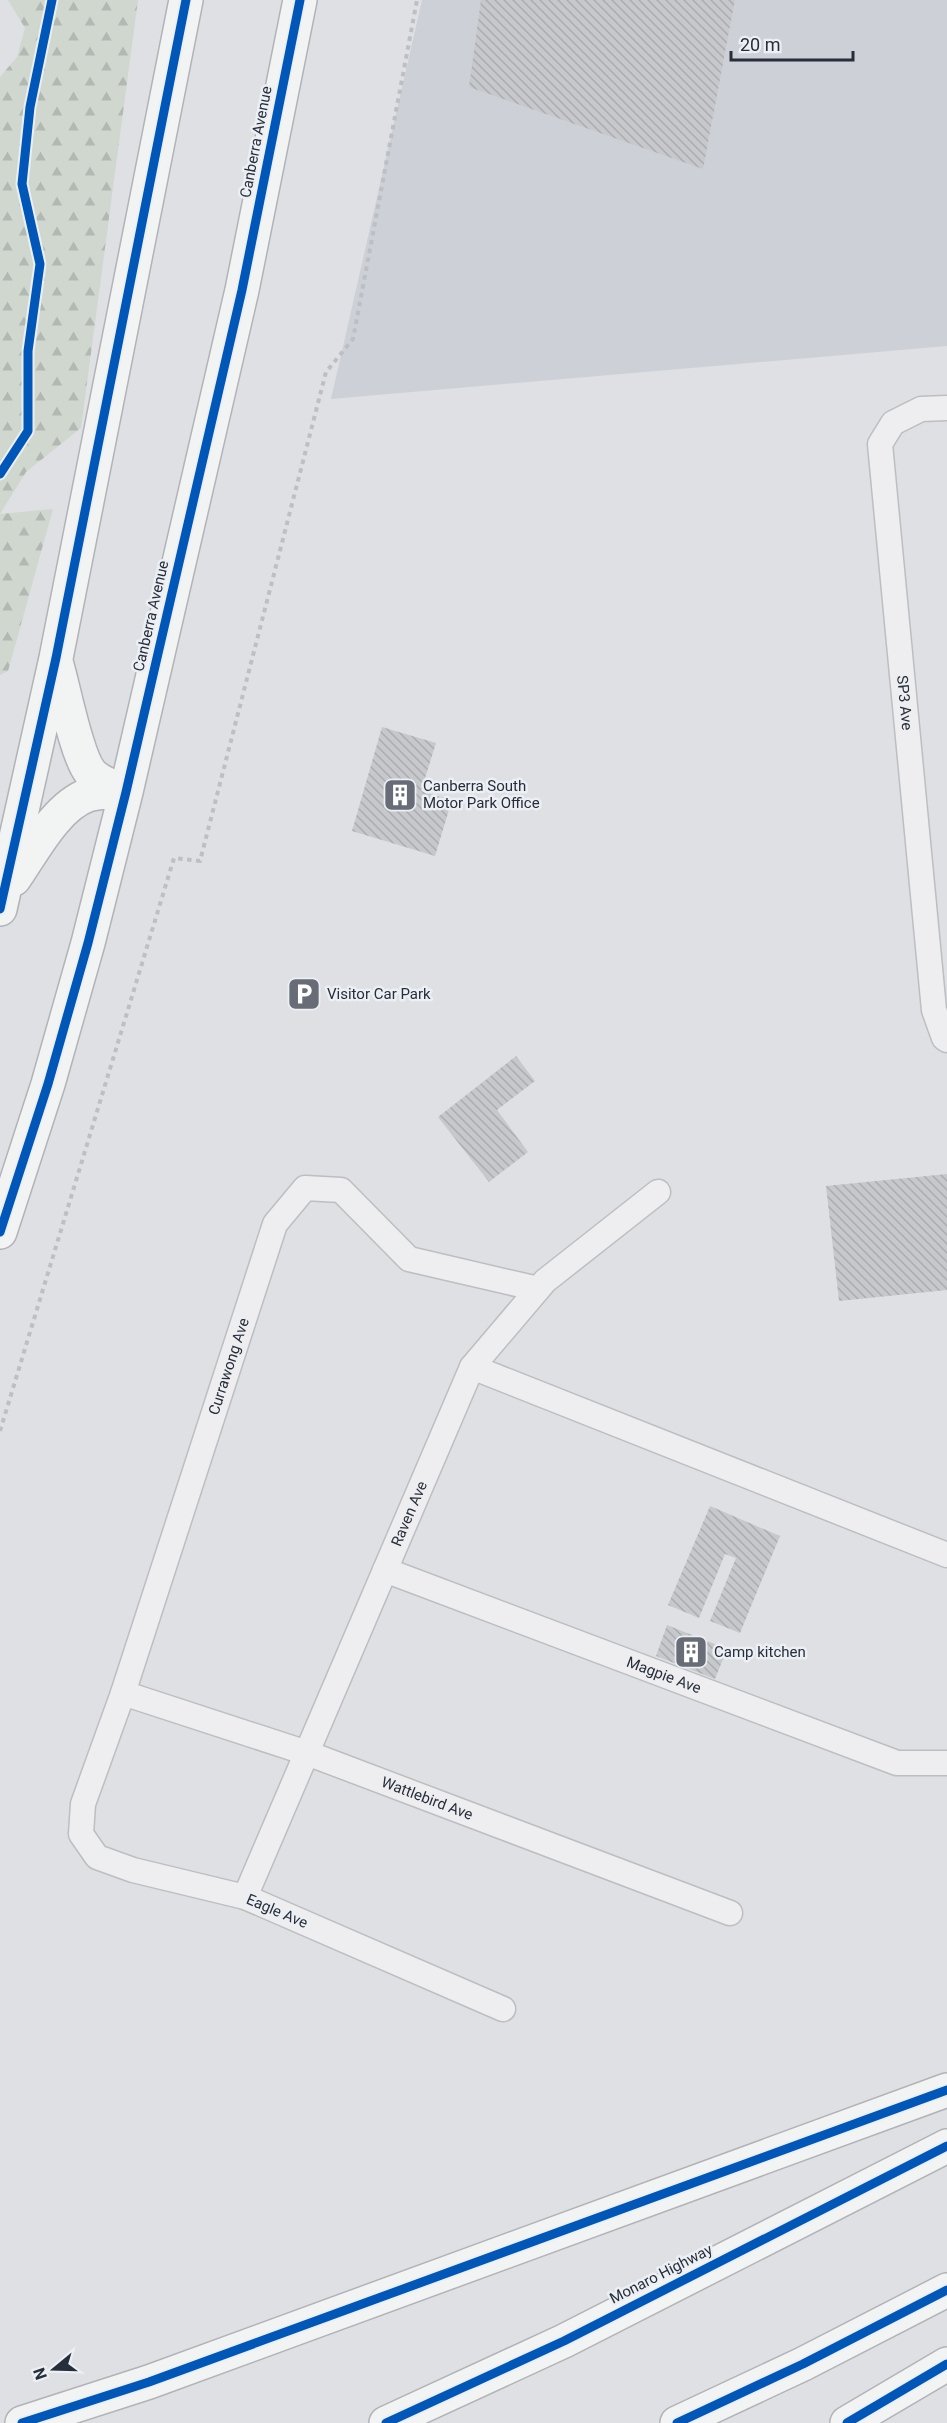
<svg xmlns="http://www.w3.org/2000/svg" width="947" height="2423" viewBox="0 0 947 2423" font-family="Roboto,sans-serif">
<defs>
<pattern id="forest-firs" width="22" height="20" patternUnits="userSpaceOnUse" patternTransform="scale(1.5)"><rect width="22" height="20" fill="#cfd7cf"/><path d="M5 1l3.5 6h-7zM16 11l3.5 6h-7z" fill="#b2b9b3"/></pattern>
<pattern id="building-back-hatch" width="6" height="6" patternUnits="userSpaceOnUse" patternTransform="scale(1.5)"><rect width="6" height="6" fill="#c7c8cb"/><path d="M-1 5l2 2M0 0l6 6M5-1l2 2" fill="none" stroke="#abacaf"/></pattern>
</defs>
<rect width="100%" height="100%" fill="#dee0e3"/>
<path fill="#cdd0d6" d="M422 0H947V346L331 399Z"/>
<path fill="url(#forest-firs)" d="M8 0H138L81 428 26 472 0 514 53 509 8 671 0 675V77L17 57 25 28Z"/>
<path fill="url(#building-back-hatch)" d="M481 0H735L703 169 469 87Z
M382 727 436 743 421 791 452 800 435 856 352 831Z
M516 1056 535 1081 497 1110 528 1152 489 1182 438 1117Z
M947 1174V1290L839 1301 826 1186Z
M710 1506 780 1536 740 1633 710 1621 736 1558 725 1554 699 1618 668 1605Z
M667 1625 727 1649 715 1679 656 1656Z"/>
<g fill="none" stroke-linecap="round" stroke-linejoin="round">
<g stroke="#bcbec1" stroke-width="27">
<g id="service">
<path id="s1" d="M947 408 921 409 893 423 880 444 934 1010 944 1038 947 1040"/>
<path d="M472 1367 947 1555"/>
<path id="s2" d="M385 1570 897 1763H947"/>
<path id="s3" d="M123 1693 307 1753 730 1913"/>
<path id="s4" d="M245 1897 472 1367 545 1281 658 1192"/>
<path id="s5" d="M503 2009 245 1897 133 1870 97 1857 81 1834 83 1804 123 1693 275 1224 305 1188 341 1190 409 1259 538 1289"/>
</g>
</g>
<g stroke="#b1b3b8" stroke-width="36">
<path id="trunk" d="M57 665C64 689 76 754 90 772 98 782 114 787 126 792
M14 879C33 852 56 806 88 795 100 791 114 792 126 792
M0 909 56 658 186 0
M0 1232 48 1084 88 943 126 792 242 290 300 0"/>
</g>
<g stroke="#b1b3b8" stroke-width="36">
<path id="motorway" d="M22 2423 149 2382 947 2090
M386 2423 564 2341 947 2146
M677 2423 803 2364 947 2290
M847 2423 947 2364"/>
</g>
<path stroke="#bdbfc4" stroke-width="4" stroke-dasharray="4.5 4.5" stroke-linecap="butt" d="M0 1431 174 858 200 861 326 372 353 339 417 0"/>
<use href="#service" stroke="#eeeef0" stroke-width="24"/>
<use href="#trunk" stroke="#f2f4f4" stroke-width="33"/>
<use href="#motorway" stroke="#f2f4f4" stroke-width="33"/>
<g stroke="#eceff3" stroke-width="13">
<path id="cycleway" d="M0 474 28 431V351L40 264 22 184 30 107 52 0
M0 909 56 658 186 0
M0 1232 48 1084 88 943 126 792 242 290 300 0
M22 2423 149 2382 947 2090
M386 2423 564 2341 947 2146
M677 2423 803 2364 947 2290
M847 2423 947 2364"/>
</g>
<use href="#cycleway" stroke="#0057b8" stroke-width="9"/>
</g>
<defs>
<g id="building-square" transform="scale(1.725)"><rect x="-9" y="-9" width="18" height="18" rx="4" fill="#676c76" stroke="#eceff3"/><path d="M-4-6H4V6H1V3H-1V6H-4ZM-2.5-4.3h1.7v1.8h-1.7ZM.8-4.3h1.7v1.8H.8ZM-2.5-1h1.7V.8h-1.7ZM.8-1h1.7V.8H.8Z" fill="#fff"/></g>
<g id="parking-square" transform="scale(1.725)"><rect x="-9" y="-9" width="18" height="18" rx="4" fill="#676c76" stroke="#eceff3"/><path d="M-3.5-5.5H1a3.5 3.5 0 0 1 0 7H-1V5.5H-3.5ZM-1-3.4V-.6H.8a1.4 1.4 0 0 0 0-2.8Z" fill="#fff"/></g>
</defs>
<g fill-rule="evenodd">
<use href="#building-square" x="400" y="795"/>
<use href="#parking-square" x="304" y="994"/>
<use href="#building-square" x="691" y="1652"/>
</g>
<g text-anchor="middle" stroke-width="5" stroke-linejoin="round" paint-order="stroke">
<g font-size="15" fill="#272e3b" stroke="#eceff3">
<text transform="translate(256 142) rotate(-79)" y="5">Canberra Avenue</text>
<text transform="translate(151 616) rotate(-77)" y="5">Canberra Avenue</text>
<text dy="5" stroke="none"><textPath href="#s1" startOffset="342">SP3 Ave</textPath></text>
<text dy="5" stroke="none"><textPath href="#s5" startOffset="954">Currawong Ave</textPath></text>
<text dy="5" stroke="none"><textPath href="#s4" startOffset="417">Raven Ave</textPath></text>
<text dy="5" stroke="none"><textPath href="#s2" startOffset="298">Magpie Ave</textPath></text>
<text dy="5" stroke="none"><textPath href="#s3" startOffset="322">Wattlebird Ave</textPath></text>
<text transform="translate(277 1911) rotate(23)" y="5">Eagle Ave</text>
<text transform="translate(661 2274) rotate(-27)" y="5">Monaro Highway</text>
</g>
<g font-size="15" fill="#272e3b" stroke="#eceff3" text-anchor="start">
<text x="423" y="791">Canberra South<tspan x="423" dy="17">Motor Park Office</tspan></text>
<text x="327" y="999">Visitor Car Park</text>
<text x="714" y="1657">Camp kitchen</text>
</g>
</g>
<g transform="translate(54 2369) rotate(251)" stroke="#eceff3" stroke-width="4.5" paint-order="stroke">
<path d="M0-4.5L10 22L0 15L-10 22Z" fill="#272e3b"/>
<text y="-9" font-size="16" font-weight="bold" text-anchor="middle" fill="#272e3b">N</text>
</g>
<path d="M731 51v9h122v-9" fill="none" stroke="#272e3b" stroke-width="3"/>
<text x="740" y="51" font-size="18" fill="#272e3b" stroke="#eceff3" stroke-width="4.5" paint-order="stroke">20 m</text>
</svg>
